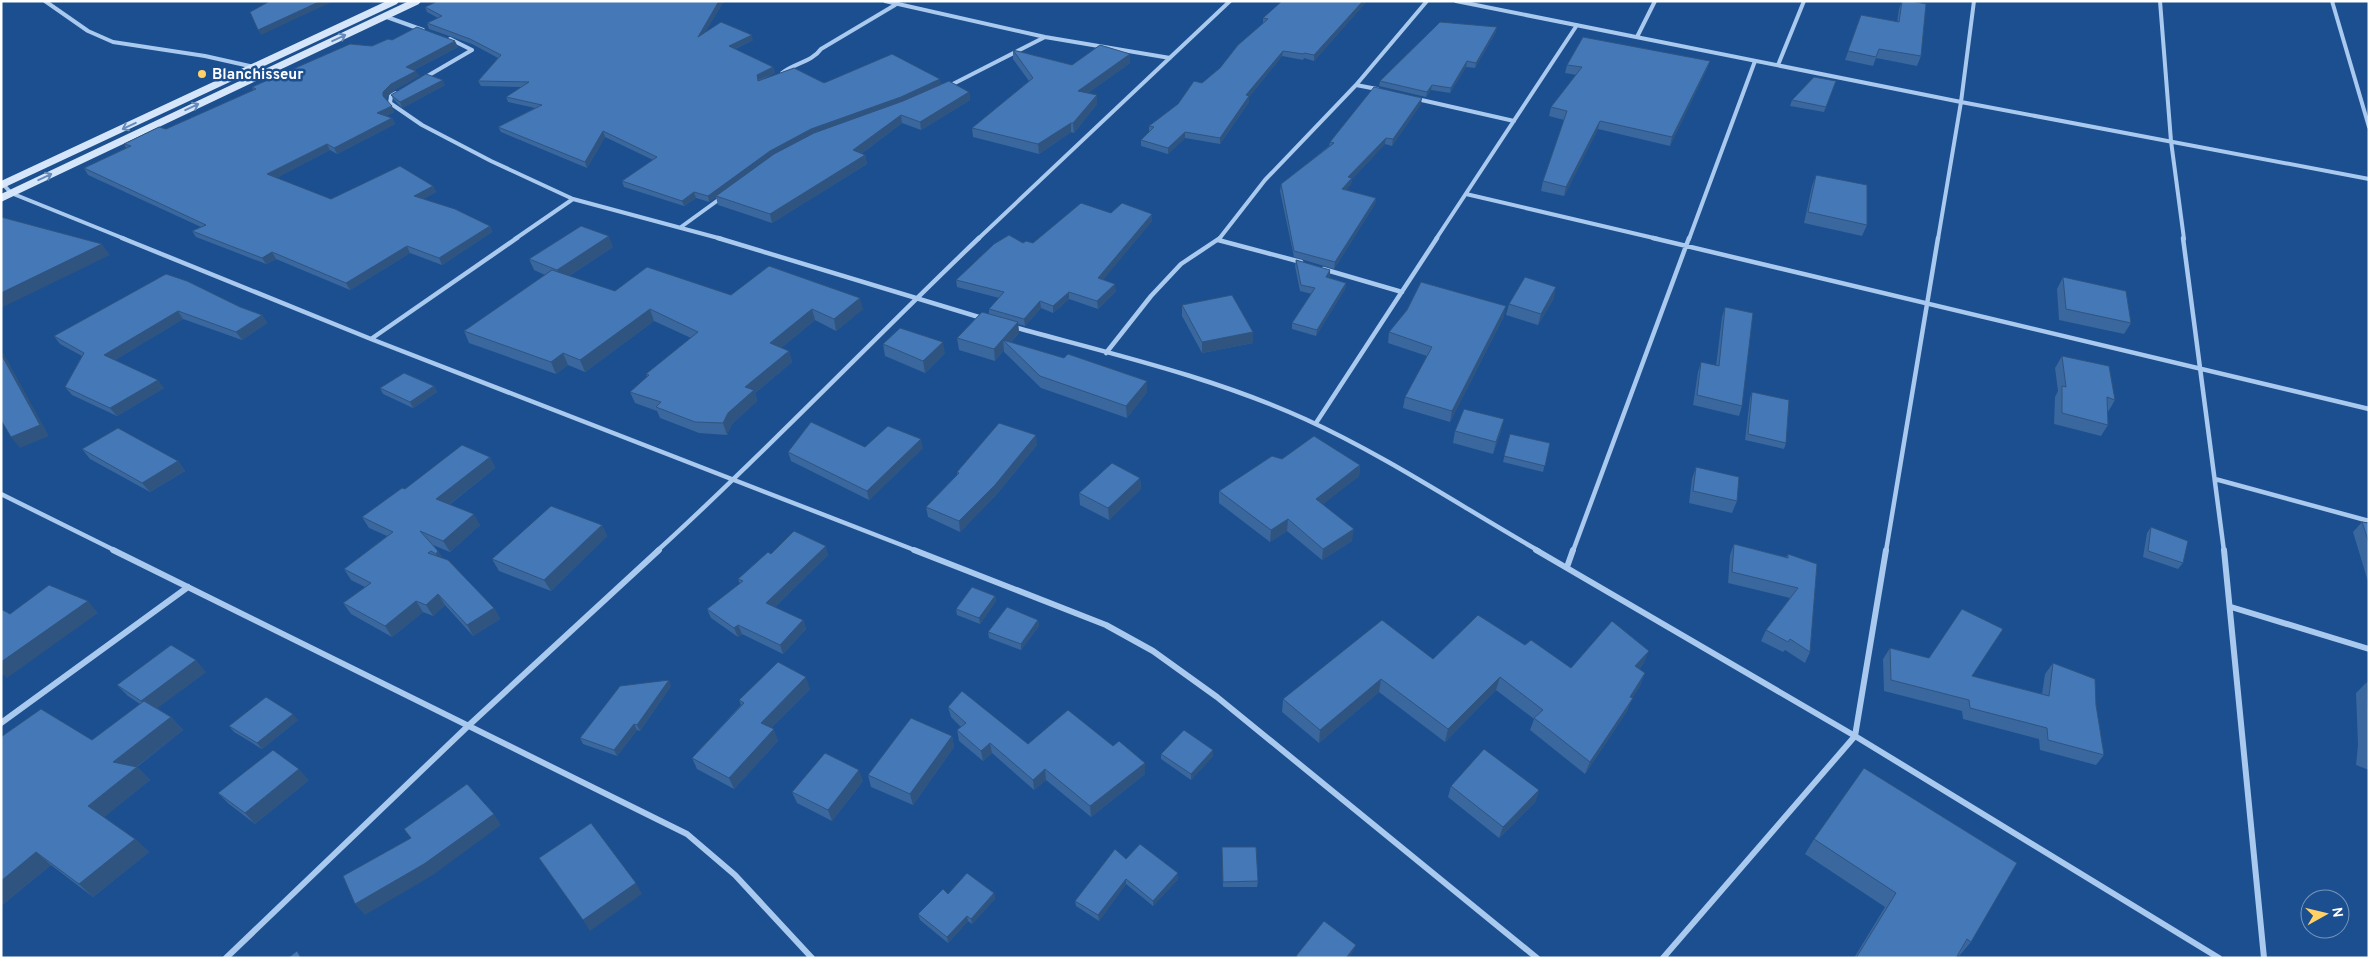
<svg xmlns="http://www.w3.org/2000/svg" width="2370" height="959" viewBox="0 0 2370 959" font-family="Overpass,sans-serif">
<rect width="100%" height="100%" fill="#1b4f8f"/>
<g fill="none" stroke-linecap="round" stroke-linejoin="round">
<path stroke="#a9c9ee" stroke-width="4" d="M45 1 88 31 113 42 205 56 254 67
M885 1 1045 37 1170 58
M1456 1 1961 102 2369 179
M2160 1 2171 141 2184 239
M2332 1 2369 127
M384 16 423 30
M1637 37 1655 1
M1778 65 1804 1
M782 73C794 63 812 62 821 49L895 5
M424 78 472 50 450 39
M1356 85 1377 89
M949 86 1045 37
M396 93 391 96 390 103 422 125 491 161 573 199 722 239
M1417 99 1514 121
M3 184 11 193 125 239
M1466 194 1658 239
M681 227 721 198
M515 239 573 199
M978 239 1230 1
M1219 239 1265 180 1356 85 1427 1
M1436 239 1577 25
M1689 239 1755 61
M1938 239 1961 102 1974 1"/>
<path stroke="#a9c9ee" stroke-width="4.5" d="M122 238 371 339 917 551
M718 238 982 318
M1653 238 2369 409
M2183 238 2224 551
M1218 240 1301 262
M1323 269 1402 292
M1014 327C1112 354 1213 377 1305 419 1386 456 1462 507 1539 551
M371 339 517 238
M1106 353 1151 296 1181 264 1220 238
M1316 423 1437 238
M2215 479 2369 521
M1 494 116 551
M657 551C768 450 871 341 979 238
M1573 551 1689 238
M1886 551 1938 238"/>
<path stroke="#a9c9ee" stroke-width="6" d="M113 550 687 834 735 875 812 958
M914 550 1106 625 1153 651 1217 697 1537 958
M1536 550 1855 736 2219 958
M2224 550 2264 958
M1567 567 1573 550
M2231 607 2369 649
M1 723 188 587
M226 958 467 727 659 550
M1663 958 1855 736 1886 550"/>
<path stroke="#d6e6fa" stroke-width="7" d="M1 185 395 1
M1 198 417 1"/>
</g>
<path fill="#3a679d" d="M438 1H724L705 32 753 40 735 49 773 67 775 73 758 81 941 84 969 92 970 100 921 130 902 123 861 154 865 155 867 164 772 223 718 205 716 197 709 202 696 198 684 206 624 187 622 181 653 160 605 137 587 168 501 132 498 127 535 108 508 102 506 97 521 87 481 86 478 81 498 58 472 44 429 29 427 23 438 18 427 12 425 7Z
M1367 1 1314 61 1304 58 1303 60 1282 56 1249 97V102L1220 144 1185 138 1168 154 1141 146V140L1149 132V126L1178 104 1220 68 1263 24V18Z
M1902 1 1921 56 1917 66 1876 58 1873 66 1845 60 1861 15 1897 22 1899 9Z
M1496 32 1475 68 1466 67 1450 93 1431 90 1426 97 1379 86 1380 81Z
M392 40 458 47 414 70 419 76 394 90 386 98V99L394 112 386 116 392 118 395 124 337 154 330 150 276 178 331 199 433 186 436 192 423 199 490 226 492 232 442 265 410 253 350 290 276 259 266 264 196 237 192 231 201 227 88 175 84 168 126 148 124 144 166 129 253 90 252 87Z
M1013 50 1072 65 1130 54V63L1088 93 1097 104 1074 133 1071 132 1039 154 973 137 972 128 1029 81 1013 59Z
M1710 61 1707 69 1670 146 1598 129 1564 196 1541 191 1543 181 1564 120 1549 116 1551 107 1576 75 1565 73 1567 65Z
M1836 81 1824 112 1790 106 1792 100Z
M445 85 402 108 394 100 391 95Z
M1421 104 1392 146 1385 144 1352 179 1351 184 1346 190 1376 198 1375 204 1334 269 1294 257 1280 191 1281 184 1329 146 1330 142Z
M1816 175 1867 225 1862 236 1804 223 1812 186Z
M1111 213 1152 214V221L1103 279 1116 291 1098 309 1069 299 1053 313 1041 308 1025 326 1018 324 1019 333 1011 342 1147 392 1127 418 1041 388 1004 352V350L995 361 959 350 957 338 989 314V309L999 298 957 287 956 280 1023 243H1033Z
M613 247 569 276 615 291 731 295 863 309 836 331 815 320 781 348 789 351 792 362 755 393 757 401 732 424 727 435 699 433 660 418 657 411 635 403 630 392 647 377 646 374 691 338 654 321 585 372 568 365 556 374 469 343 464 331 545 275 534 270 529 259Z
M1296 260 1330 270V276L1329 278 1346 283 1345 289 1316 336 1292 329V323L1312 294 1300 291 1295 266Z
M2063 277 2131 323 2124 334 2059 320 2057 289Z
M187 281 240 307 262 315 267 323 242 340 183 319 115 360 164 388 117 416 72 395 65 387 82 356 60 344 54 336Z
M1554 298 1538 325 1506 315 1509 304Z
M1182 305 1253 343 1202 353 1182 316Z
M1725 307 1742 406 1739 416 1693 405 1698 372 1701 362 1716 366 1722 317Z
M1504 316 1450 422 1403 408 1405 397 1427 356 1388 343 1389 332Z
M883 344 945 353 925 373 885 356Z
M2062 356 2115 400 2108 412V425L2101 436 2054 424 2055 397 2058 391 2055 368Z
M434 386 437 392 413 408 383 394 380 388Z
M1752 392 1786 443 1784 449 1745 440 1750 398Z
M1455 431H1501L1493 454 1453 443Z
M1510 434 1550 443 1543 472 1503 462Z
M1037 445 996 495 960 532 928 517 926 507 957 475V472Z
M865 447 923 448 869 500 791 461 788 452Z
M82 449 178 461 185 471 150 492 90 459Z
M490 457 495 468 449 505 480 525 450 552 433 545 438 551 443 559 494 608 500 619 473 636 445 605 433 616 423 612 392 637 351 614 343 603 365 587 351 580 344 569 387 536 369 528 362 517 405 489Z
M1282 459 1360 465 1359 476 1323 504 1352 541 1322 560 1287 531 1270 542 1219 503V491Z
M1696 467 1737 501 1732 513 1689 503 1692 479Z
M1140 478 1141 489 1109 520 1080 505 1079 493Z
M2362 522 2369 523V585L2353 532Z
M602 525 607 536 551 591 499 571 492 559Z
M2151 527 2183 563 2178 569 2143 557 2147 533Z
M1734 544 1786 557 1788 554 1817 564 1810 652 1805 663 1785 650 1783 652 1761 641 1766 630 1790 598 1728 583 1730 555Z
M771 554 828 555 775 607 803 620 806 629 783 654 742 634 738 637 711 618 707 609 740 584 738 579Z
M995 596 996 601 980 624 957 615 956 609Z
M1038 620 1039 626 1021 650 989 638 988 632Z
M1525 645 1571 668 1644 663 1639 669 1645 673 1640 686 1632 698 1627 711 1585 774 1530 730 1534 719 1496 690 1445 742 1379 692 1319 743 1282 712 1283 699 1433 659Z
M1890 648 1972 676 2042 694 2045 674 2053 663 2096 705 2104 755 2096 765 2040 750 2039 739 1963 719 1962 711 1884 691 1883 659Z
M206 672 157 708 171 717 183 730 137 767 150 780 104 817 135 839 149 852 93 897 51 865 1 906V737L92 740 140 704 128 696 117 685Z
M2367 682 2369 683V770L2356 765 2358 745 2356 693Z
M671 686 640 731 637 730 617 756 583 744 580 738Z
M810 689 771 728 778 741 734 789 697 769 692 758 741 705 739 700Z
M948 707 1028 744 1113 746 1145 763V774L1091 817 1046 780 1034 790 992 753 983 761 959 741 957 730 961 727 951 717Z
M298 720 262 749 234 732 229 726Z
M952 736 954 747 913 805 871 787 868 775Z
M1213 750V756L1191 780 1161 759V754Z
M309 780 255 824 229 804 218 793Z
M863 781 832 821 797 803 792 792Z
M1451 786 1539 790 1535 802 1499 838 1448 797Z
M1814 839 1971 942 1959 956 1958 955 1956 958H1854L1885 907 1805 854Z
M1222 847 1258 881 1257 887H1223Z
M1126 859 1178 879 1153 906 1126 884 1099 921 1076 906 1075 901Z
M994 893 995 899 972 924 968 921 948 943 920 920 918 914Z"/>
<path fill="#305480" d="M321 1H334L261 35 258 30Z
M719 1H724L699 42 698 37Z
M1363 1H1367L1314 61V55Z
M1497 27 1496 32 1475 68 1476 63Z
M752 35 753 40 730 51 729 46Z
M455 41 458 47 408 73 406 67Z
M1283 51 1282 56 1249 97V102L1220 144V138L1246 95Z
M1130 54V63L1079 100 1078 91Z
M1467 61 1466 67 1450 93 1451 88Z
M1710 61 1707 69 1670 146 1672 137Z
M773 67 775 73 758 80 759 86 757 75Z
M416 71 419 76 394 90 386 98V102L383 96V92L391 84Z
M940 79 941 85 716 196V197L709 202 708 196 770 151 811 129Z
M443 80 445 85 402 108 400 102Z
M1432 85 1431 90 1426 97 1427 92Z
M969 92 970 100 921 130 920 122Z
M1097 95V104L1074 133 1073 123Z
M1422 98 1421 104 1392 146 1393 139Z
M392 106 394 112 380 119 377 113Z
M901 115 902 123 854 159 853 150Z
M392 118 395 124 337 154 334 148Z
M1600 121 1598 129 1564 196 1566 187Z
M1071 123V132L1039 154 1038 144Z
M603 131 605 137 587 168 585 162Z
M1185 132V138L1168 154V148Z
M1386 138 1385 144 1352 179 1351 184 1341 196 1342 189 1348 177Z
M327 144 330 150 270 181 267 174Z
M865 155 867 164 772 223 770 214Z
M433 186 436 192 417 202 414 196Z
M694 192 696 198 684 206 682 201Z
M1376 198 1375 204 1334 269 1335 262Z
M1152 214V221L1099 285 1098 278Z
M490 226 492 232 442 265 439 258Z
M609 236 613 247 561 281 557 270Z
M102 244 110 255 1 308V293Z
M407 246 410 253 350 290 346 283Z
M272 252 276 259 266 264 262 258Z
M1330 270V276L1326 283V277Z
M1346 283 1345 289 1316 336 1317 330Z
M1115 284 1116 291 1098 309 1097 301Z
M1556 287 1554 298 1538 325 1541 314Z
M1069 292V299L1053 313V306Z
M860 298 863 309 836 331 834 319Z
M1040 301 1041 308 1025 326 1024 319Z
M1506 306 1504 316 1450 422 1452 411Z
M650 309 654 321 585 372 580 360Z
M812 309 815 320 773 355 770 343Z
M178 311 183 319 110 363 104 355Z
M262 315 267 323 242 340 236 332Z
M1018 322 1019 333 1008 345 1003 340 1004 350 995 361 994 349Z
M1253 332V343L1202 353V342Z
M943 342 945 353 925 373 923 361Z
M1 351 4 354 49 436 20 448 11 437Z
M789 351 792 362 755 393 757 401 732 424 727 435 723 423 728 413 745 387Z
M563 353 568 365 556 374 551 362Z
M158 380 164 388 117 416 110 408Z
M1147 381V392L1127 418 1126 406Z
M434 386 437 392 413 408 410 402Z
M1504 419 1501 431 1493 454 1496 442Z
M1036 435 1037 445 996 495 960 532 959 521Z
M921 439 923 448 869 500 867 491Z
M490 457 495 468 442 510 436 499Z
M178 461 185 471 150 492 142 483Z
M1360 465 1359 476 1315 511 1316 499Z
M1140 478 1141 489 1109 520 1108 508Z
M474 514 480 525 450 552 443 541Z
M1288 519 1287 531 1270 542 1271 530Z
M602 525 607 536 551 591 544 580Z
M1354 529 1352 541 1322 560 1323 549Z
M826 546 828 555 770 612 766 603Z
M438 551 445 562 443 565 436 554Z
M438 594 445 605 433 616 426 605Z
M995 596 996 601 980 624 979 618Z
M88 601 98 613 7 678 1 673V662Z
M416 601 423 612 392 637 385 626Z
M494 608 500 619 473 636 467 625Z
M803 620 806 629 783 654 780 645Z
M1038 620 1039 626 1021 650V644Z
M738 625 742 634 738 637 734 628Z
M1649 651 1644 663 1630 679 1635 666Z
M196 660 206 672 152 712 141 701Z
M1645 673 1640 686 1625 709 1630 697Z
M806 677 810 689 765 734 761 723Z
M1500 677 1496 690 1445 742 1448 729Z
M1381 679 1379 692 1319 743 1320 730Z
M669 680 671 686 640 731 637 725Z
M1633 698 1627 711 1585 774 1590 762Z
M293 714 298 720 262 749 257 743Z
M171 717 183 730 126 775 113 762Z
M634 724 637 730 617 756 614 750Z
M774 729 778 741 734 789 729 778Z
M952 736 954 747 913 805 910 794Z
M990 743 992 753 983 761 981 751Z
M1213 750V756L1191 780V774Z
M1145 763V774L1091 817 1090 806Z
M137 767 150 780 102 819 88 806Z
M299 769 309 780 255 824 245 813Z
M1045 769 1046 780 1034 790 1033 780Z
M859 770 863 781 832 821 828 810Z
M1539 790 1535 802 1499 838 1503 827Z
M494 814 501 825 433 875 365 915 355 904Z
M135 839 149 852 93 897 79 884Z
M36 852 51 865 1 906V881Z
M1178 873V879L1153 906V901Z
M1126 879V884L1099 921 1098 915Z
M636 883 642 894 590 931 583 920Z
M994 893 995 899 972 924 971 919Z
M967 916 968 921 948 943 947 937Z
M1356 945 1354 950 1349 958H1346Z"/>
<path fill="#4478b7" stroke="#305480" d="M270 1H321L258 30 250 12Z
M438 1H719L698 37 721 22 752 35 729 46 773 67 757 75 758 81 794 68 824 83 892 54 940 79 901 97 811 129 770 151 708 196 694 192 682 201 622 181 657 157 603 131 585 162 498 127 542 105 506 97 529 82 478 81 501 55 470 39 427 23 442 16 425 7Z
M1282 1H1363L1314 55 1304 53 1303 54 1283 51 1246 95 1249 96 1220 138 1185 132 1168 148 1141 140 1154 127 1149 126 1178 104 1194 81 1202 83 1220 68 1238 45 1268 19 1263 18Z
M1902 1H1911L1926 4 1921 56 1879 49 1876 57 1848 51 1861 15 1899 22Z
M1440 22 1497 27 1476 63 1467 61 1451 88 1432 85 1427 92 1380 81Z
M417 27 455 41 406 67 416 71 391 84 383 92V96L392 106 377 113 392 118 334 148 327 144 267 174 331 199 400 166 433 186 414 196 455 209 490 226 439 258 407 246 346 283 272 252 262 258 192 231 206 225 84 168 131 146 124 144 159 127 166 129 256 89 252 87 350 44 372 46 388 39 392 40Z
M1583 37 1710 61 1672 137 1600 121 1566 187 1543 181 1567 111 1551 107 1582 67 1567 65Z
M1100 45 1130 54 1078 91 1097 95 1073 123H1071L1038 144 972 128 1033 78 1013 50 1072 65Z
M426 74 443 80 400 102 391 95Z
M1814 77 1836 81 1826 107 1792 100Z
M949 81 969 92 920 122 901 115 853 150 865 155 770 214 716 196 774 154 814 133 903 101Z
M1374 87 1422 98 1393 139 1386 138 1348 177 1352 178 1342 189 1376 198 1335 262 1294 251 1281 184 1334 143 1330 142Z
M1816 175 1867 185V225L1808 212Z
M1081 203 1111 213 1122 203 1152 214 1098 278 1115 284 1097 301 1069 292 1053 306 1040 301 1024 319 989 309 1004 292 956 280 994 244 1009 235 1023 243 1026 241 1033 243Z
M1 217 102 244 1 293Z
M581 226 609 236 557 270 529 259Z
M1296 260 1330 270 1326 277 1346 283 1317 330 1292 323 1315 288 1301 285Z
M769 266 860 298 834 319 812 309 770 343 789 351 745 387 754 390 728 413 723 423 695 422 656 407 661 402 630 392 649 375 646 374 698 332 650 309 580 360 563 353 551 362 464 331 552 270 615 291 647 267 731 295Z
M166 274 187 281 240 307 262 315 236 332 178 311 104 355 158 380 110 408 65 387 84 353 54 336Z
M1525 277 1556 287 1541 314 1509 304Z
M2063 277 2126 291 2131 323 2066 309Z
M1421 282 1506 306 1452 411 1405 397 1432 347 1389 332 1407 310Z
M1232 295 1253 332 1202 342 1182 305Z
M1725 307 1753 313 1742 406 1697 395 1701 362 1719 366Z
M982 312 1018 322 994 349 957 338Z
M900 328 943 342 923 361 883 344Z
M1003 340 1064 358 1068 354 1147 381 1126 406 1040 376Z
M1 354 40 425 11 437 1 420Z
M2062 356 2109 366 2115 400 2107 397 2108 425 2062 413V386L2066 387Z
M404 373 434 386 410 402 380 388Z
M1752 392 1789 400 1786 443 1748 434Z
M1464 409 1504 419 1496 442 1455 431Z
M811 422 865 447 888 426 921 439 867 491 788 452Z
M999 423 1036 435 995 485 959 521 926 507 959 473 957 472Z
M118 428 178 461 142 483 82 449Z
M1510 434 1550 443 1545 466 1504 456Z
M1314 436 1360 465 1316 499 1354 529 1323 549 1288 519 1271 530 1219 491 1272 456 1282 459Z
M462 445 490 457 436 499 474 514 443 541 420 531 438 551 436 554 431 551 428 553 448 560 494 608 467 625 438 594 426 605 416 601 385 626 343 603 371 583 344 569 393 532 362 517 402 488 405 489Z
M1112 463 1140 478 1108 508 1079 493Z
M1696 467 1739 477 1737 501 1693 491Z
M551 506 602 525 544 580 492 559Z
M2362 522 2369 523V543Z
M2151 527 2188 541 2183 563 2148 551Z
M794 531 826 546 766 603 803 620 780 645 738 625 734 628 707 609 743 581 738 579 768 552 771 554Z
M1734 544 1788 558V554L1817 564 1810 652 1790 639 1788 642 1766 630 1798 588 1732 572Z
M49 585 88 601 1 662V609L10 614Z
M972 587 995 596 979 618 956 609Z
M1007 607 1038 620 1021 644 988 632Z
M1962 609 2003 629 1972 676 2049 696 2053 663 2095 679 2096 705 2104 755 2048 740 2047 728 1970 708 1969 700 1891 680 1890 648 1929 658Z
M1478 615 1525 645 1531 640 1571 668 1612 621 1649 651 1635 666 1645 673 1630 697 1633 698 1590 762 1534 718 1543 710 1500 677 1448 729 1381 679 1320 730 1283 699 1382 620 1433 659Z
M171 645 196 660 141 701 117 685Z
M778 662 806 677 761 723 774 729 729 778 692 758 744 703 739 700Z
M669 680 637 725 634 724 614 750 580 738 620 686Z
M2367 682 2369 683V720Z
M962 691 1028 744 1068 710 1113 746 1119 741 1145 763 1090 806 1045 769 1033 780 990 743 981 751 957 730 966 723 948 707Z
M266 697 293 714 257 743 229 726Z
M144 701 171 717 113 762 137 767 88 806 135 839 79 884 36 852 1 881V737L41 709 92 740Z
M911 718 952 736 910 794 868 775Z
M1184 730 1213 750 1191 774 1161 754Z
M1484 749 1539 790 1503 827 1451 786Z
M273 750 299 769 245 813 218 793Z
M825 753 859 770 828 810 792 792Z
M1864 768 2017 863 1971 942 1967 939 1956 958H1856L1896 893 1814 839Z
M467 784 494 814 424 864 355 904 343 876 411 838 404 829Z
M591 823 636 883 583 920 539 858Z
M1140 844 1178 873 1153 901 1126 879 1098 915 1075 901 1115 849 1126 859Z
M1222 847H1256L1258 881 1223 882Z
M967 873 994 893 971 919 967 916 947 937 918 914 943 889 948 894Z
M1324 921 1356 945 1346 958H1299L1296 956Z
M297 951 301 958H288Z"/>
<defs><path id="oneway-shaft" d="M-6 0H5M1.5-3L5.5 0L1.5 3" fill="none" stroke-width="1.6" stroke-linecap="round" stroke-linejoin="round" transform="scale(1.25)"/></defs>
<g stroke="#668bba">
<use href="#oneway-shaft" transform="translate(339 38) rotate(-25)"/>
<use href="#oneway-shaft" transform="translate(192 107) rotate(-25)"/>
<use href="#oneway-shaft" transform="translate(129 126) rotate(155)"/>
<use href="#oneway-shaft" transform="translate(45 177) rotate(-25)"/>
</g>
<circle fill="#ffd166" stroke="#1b4f8f" stroke-width="2" cx="202" cy="74" r="5"/>
<g text-anchor="middle" stroke-width="5" stroke-linejoin="round" paint-order="stroke">
<g font-size="15" font-weight="bold" fill="#fff" stroke="#1b4f8f" text-anchor="start">
<text x="212" y="79">Blanchisseur</text>
</g>
</g>
<rect width="2370" height="959" fill="none" stroke="#ffffff" stroke-width="5"/>
<g transform="translate(2325 914) rotate(82)"><circle r="24" fill="#1b4f8f" stroke="#7695bc"/>
<path d="M0-4L9 19L0 12L-9 19Z" fill="#ffd166"/>
<text y="-8" font-size="14" font-weight="bold" text-anchor="middle" fill="#ffffff">N</text>
</g>
</svg>
